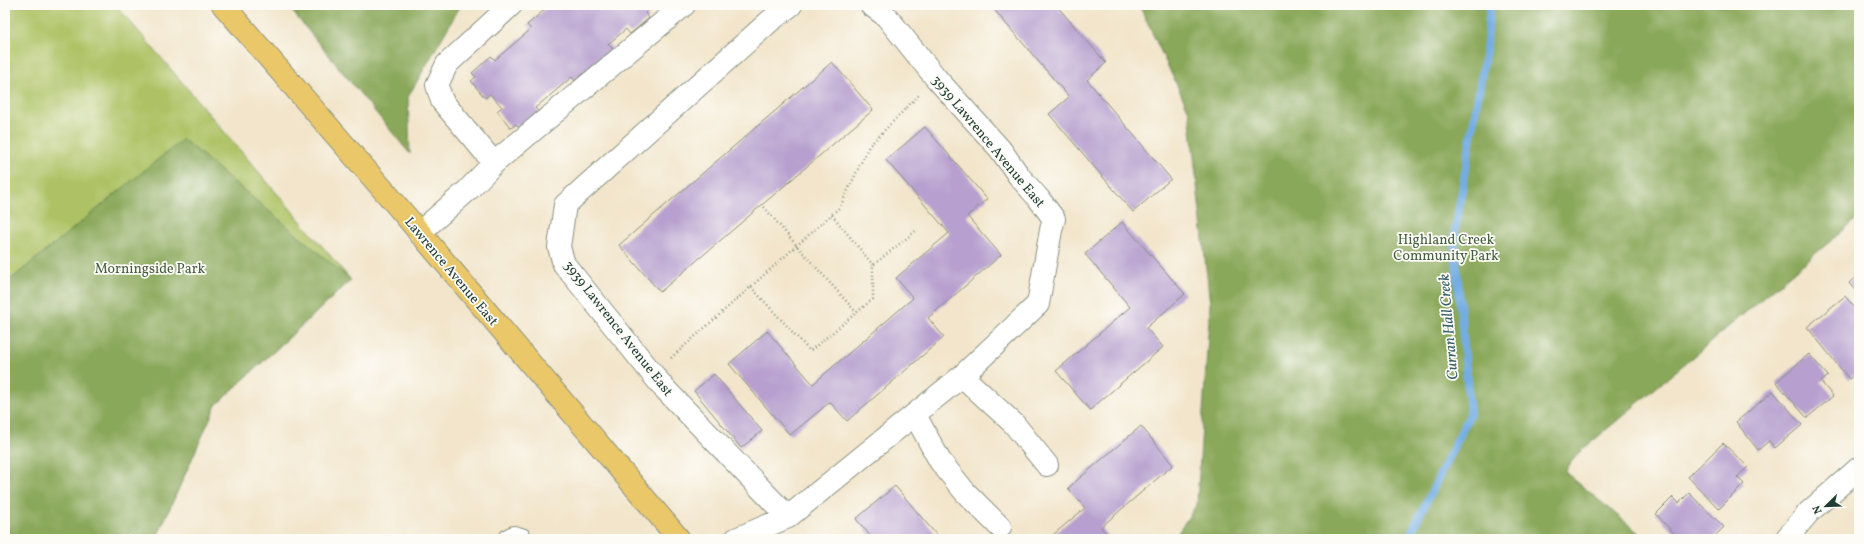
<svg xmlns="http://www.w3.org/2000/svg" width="1864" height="544" viewBox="0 0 1864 544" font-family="Vollkorn,serif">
<rect width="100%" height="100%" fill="#fdfcf7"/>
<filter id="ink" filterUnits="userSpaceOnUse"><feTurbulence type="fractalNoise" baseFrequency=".025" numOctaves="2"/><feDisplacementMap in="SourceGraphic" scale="8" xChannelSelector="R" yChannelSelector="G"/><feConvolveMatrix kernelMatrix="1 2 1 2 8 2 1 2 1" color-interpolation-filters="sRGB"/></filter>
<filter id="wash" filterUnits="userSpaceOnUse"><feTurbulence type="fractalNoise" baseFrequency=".012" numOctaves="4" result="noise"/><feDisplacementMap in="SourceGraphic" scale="16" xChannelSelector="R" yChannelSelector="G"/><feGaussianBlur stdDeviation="0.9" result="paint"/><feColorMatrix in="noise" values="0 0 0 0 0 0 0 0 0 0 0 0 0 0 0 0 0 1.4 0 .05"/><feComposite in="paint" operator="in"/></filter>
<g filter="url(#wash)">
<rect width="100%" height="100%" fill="#f2e5cb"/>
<path fill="#aec265" stroke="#66804c" d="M5 5H116L351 280 216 405 156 539H5Z"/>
<path fill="#8aa85a" stroke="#547247" d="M287 5H461L408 97 410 154Z
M1139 5H1859V217L1575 456 1565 472 1646 539H1174L1197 504 1210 304 1189 111Z
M183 139 351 280 216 405 156 539H5V284Z"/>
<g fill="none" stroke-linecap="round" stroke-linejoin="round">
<path stroke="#73ade3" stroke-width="8" d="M1408 539 1470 414 1454 237 1487 43 1490 5"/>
</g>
<g id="blocks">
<path fill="#b7a0cf" d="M550 5H654L645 13 649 18 630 34 626 29 608 44 613 49 575 81 572 77 535 108 540 113 521 129 516 124 511 128 497 111 502 107 490 94 485 98 471 81 476 77 472 73 491 56 495 60 531 29 527 25Z
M990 5H1056L1106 63 1087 80 1171 179 1133 212 1049 114 1069 97Z
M832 62 873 110 660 292 619 245Z
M925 127 987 199 967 216 1001 255 928 318 944 337 847 421 830 402 790 435 729 364 767 331 813 384 913 298 896 278 949 233 886 160Z
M1122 222 1185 294 1146 328 1163 347 1090 410 1056 371 1130 307 1085 254Z
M1859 274V295L1849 283Z
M1845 296 1859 313V371L1849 379 1807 327Z
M1809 354 1828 376 1821 382 1833 396 1807 418 1776 382Z
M714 374 762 431 741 448 694 391Z
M1773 391 1802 425 1775 448 1769 441 1758 450 1736 422Z
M1141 426 1173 465 1101 527 1111 539H1048L1085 508 1068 488Z
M1723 443 1748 467 1737 477 1744 484 1719 509 1688 477Z
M895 486 940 539H873L856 519Z
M1689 493 1724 527 1712 539H1679L1656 514 1673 497 1679 503Z"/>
</g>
</g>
<g filter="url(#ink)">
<use href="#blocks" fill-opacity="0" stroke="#889180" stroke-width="1"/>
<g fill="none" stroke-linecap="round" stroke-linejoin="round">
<g stroke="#889180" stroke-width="24">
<path id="minor" d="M494 163 442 101 437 85 447 64 511 5
M419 233 468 190 494 163 684 5
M962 376 1014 424 1047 465
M915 415 940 461 965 492 1000 527
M788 517 663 387 564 264 559 247 565 205 770 21 791 5
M510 539 514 537 521 539
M736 539 788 517 962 376 1038 304 1051 230 1054 219 1039 199 1019 176 1000 149 936 78 886 16 871 5
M1786 539 1809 512 1859 468"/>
</g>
<g stroke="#889180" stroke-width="24">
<path id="major" d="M223 5 393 201 679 539"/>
</g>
<path stroke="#889180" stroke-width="2.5" stroke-dasharray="1 3" stroke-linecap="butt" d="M764 207 797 246 856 312
M832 215 873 265
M751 287 810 351 873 299V265L917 230
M671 358 840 207 869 146 919 95"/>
<use href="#minor" stroke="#fff" stroke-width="22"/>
<use href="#major" stroke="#eac769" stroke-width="22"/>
</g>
</g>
<g text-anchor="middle" stroke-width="3.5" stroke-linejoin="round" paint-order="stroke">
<g font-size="14" fill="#1f3d34" stroke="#fdfcf7">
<text transform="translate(989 141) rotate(50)" y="5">3939 Lawrence Avenue East</text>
<text transform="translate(452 271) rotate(50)" y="5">Lawrence Avenue East</text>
<text transform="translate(619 328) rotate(52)" y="5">3939 Lawrence Avenue East</text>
</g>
<g font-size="14" fill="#435e40" stroke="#fdfcf7">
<text x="1446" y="244">Highland Creek<tspan x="1446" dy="16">Community Park</tspan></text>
<text x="150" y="273">Morningside Park</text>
</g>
<g font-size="15" font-style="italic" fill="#385f69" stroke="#fdfcf7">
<text transform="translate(1448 327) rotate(-95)" y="5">Curran Hall Creek</text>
</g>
</g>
<rect width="1864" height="544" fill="none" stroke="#fdfcf7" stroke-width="20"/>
<g transform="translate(1826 506) rotate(247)" stroke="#fdfcf7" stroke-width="3" paint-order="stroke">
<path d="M0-3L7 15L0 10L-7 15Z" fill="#1f3d34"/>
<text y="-6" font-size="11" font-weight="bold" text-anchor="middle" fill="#1f3d34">N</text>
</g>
</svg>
